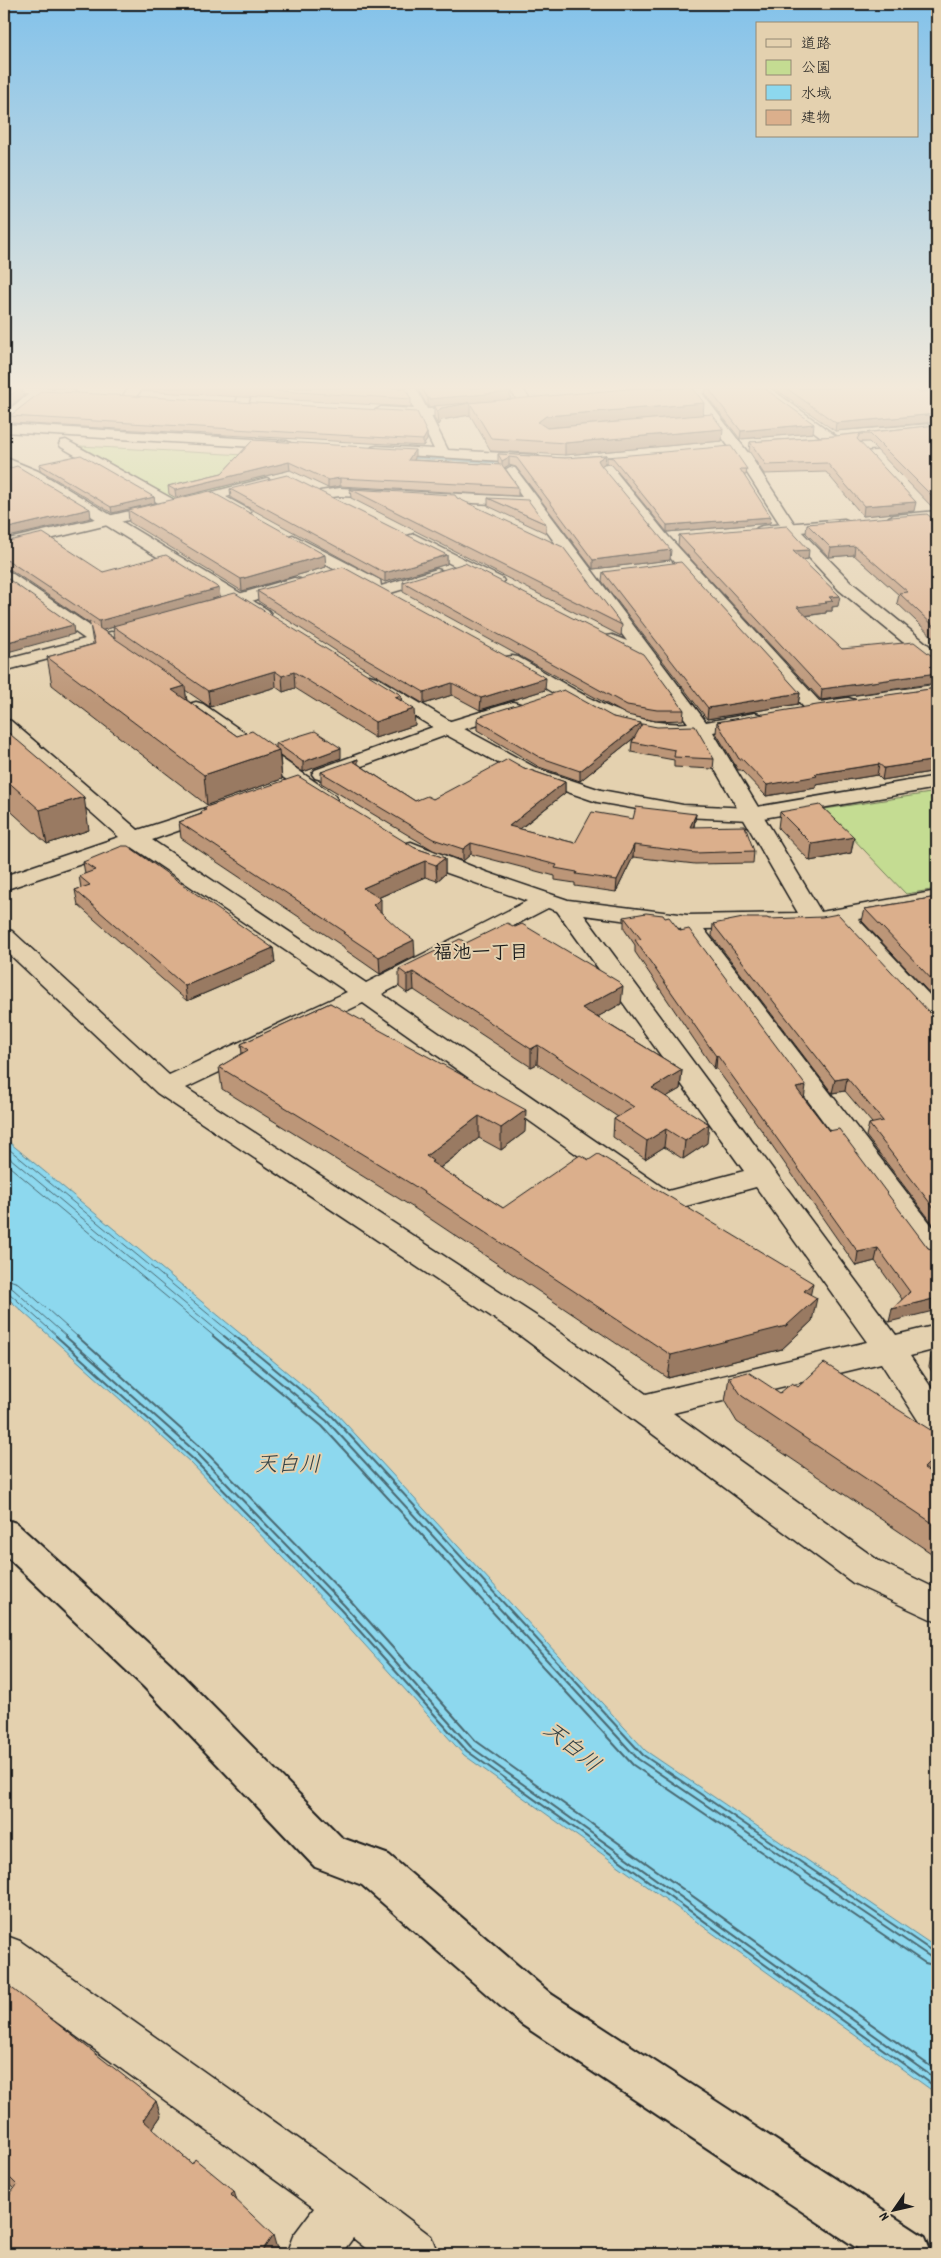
<svg xmlns="http://www.w3.org/2000/svg" width="941" height="2258" viewBox="0 0 941 2258" font-family="Dekko,'Klee One',sans-serif">
<rect width="100%" height="100%" fill="#e4d1af"/>
<filter id="ink" filterUnits="userSpaceOnUse"><feTurbulence type="fractalNoise" baseFrequency=".02" numOctaves="2"/><feDisplacementMap in="SourceGraphic" scale="10" xChannelSelector="R" yChannelSelector="G"/><feConvolveMatrix kernelMatrix="1 2 1 2 8 2 1 2 1" color-interpolation-filters="sRGB"/></filter>
<g filter="url(#ink)">
<path fill="#c4dc92" stroke="#707c57" d="M80 446 281 457 266 471 265 480 176 501Z
M937 792V889L906 894 825 809Z"/>
<path fill="#8dd8ee" stroke="#608d9a" d="M4 1138 335 1412 646 1751 937 1948V2094L464 1755 336 1613 190 1462 4 1295Z"/>
<g fill="none" stroke-linecap="round" stroke-linejoin="round">
<path stroke="#496770" stroke-width="1" d="M4 1145 236 1337
M4 1153 225 1337
M4 1162 215 1337
M4 1278 18 1283 78 1337
M4 1285 13 1289 67 1337
M4 1292 9 1293 58 1337"/>
<path stroke="#496770" stroke-width="2" d="M56 1336 193 1459 340 1609 467 1751 937 2088
M65 1336 198 1454 344 1605 471 1747 937 2080
M77 1336 203 1449 350 1600 476 1741 937 2071
M213 1336 322 1426 633 1765 925 1963 937 1966
M224 1336 327 1421 638 1759 929 1956 937 1958
M235 1336 332 1416 643 1755 932 1951 937 1952"/>
<path stroke="#608d9a" stroke-width="4.5" d="M404 456 509 462"/>
<g stroke="#1c1c1c" stroke-width="4">
<path id="pedestrian" d="M4 1519 16 1523 170 1663 342 1838 389 1855 551 1994 925 2237 932 2254H866L521 2024 362 1885 315 1867 144 1687 4 1554Z"/>
</g>
<g stroke="#1c1c1c" stroke-width="3">
<path id="minor" d="M4 388 71 389 77 393 71 397 4 393Z
M129 388H143L133 400H123L122 397Z
M241 388H253L248 404 226 434H216L214 431 236 403Z
M403 388H416L427 409 475 407 477 410 475 413 470 414 431 416 448 450 536 455 543 459 536 463 372 453 370 450 372 447 377 446 434 449 418 417 381 415 374 411 381 407 414 409Z
M509 388H522L550 428 548 431H538Z
M670 388H716L710 392 662 397 656 393 658 390Z
M755 388H770L840 439 833 443 828 442Z
M4 424 287 441 294 445 287 449 4 432Z
M937 436V444L712 464 705 460 712 456Z
M66 440 178 502 180 505 178 508 4 550V540L160 504 61 447 59 444 61 441Z
M652 461 657 462 659 465 657 468 616 472 668 536 820 702 848 698 855 700 857 704 855 708 815 714 808 712 656 542 602 473 568 475 561 471 568 467Z
M510 467 515 468 706 722 755 713 762 715 765 719 762 723 713 732 821 912 937 891V905L858 919 937 1003V1026L928 1023 836 923 814 927 704 929 937 1232V1264L926 1260 680 928 584 915 896 1335 937 1325V1349L910 1356 937 1396V1435L925 1431 881 1363 673 1413 879 1561 937 1589V1622L853 1583 522 1337 157 1093 4 949V929L12 931 169 1075 347 992 132 847 4 890V876L119 837 4 735V719L11 721 138 830 209 807 216 805 223 807 227 811 223 815 152 840 366 983 527 901 416 862 403 854 400 849 403 844 411 842 486 872 568 900 687 915 798 913 695 735C623 741 565 699 506 665L503 661 506 657 512 656 518 657C571 686 625 728 688 723L644 663 606 644 603 640 606 636 612 635 627 641 528 506 340 496 325 498 318 494 320 491 340 488 522 497 503 471ZM548 908 557 911 744 1171 668 1191 382 994ZM363 1003 654 1209 664 1212 756 1187 867 1342 646 1394 544 1321 186 1088Z
M267 478 274 482 272 485 226 497 248 509 251 512 248 515H238L206 496 208 493Z
M937 511V521L894 525 889 523 886 520 889 517 894 515Z
M844 519 849 521 852 524 849 527 762 536 757 534 754 531 757 528 762 526Z
M414 534 502 578 504 581 502 584H490L408 542 406 539 408 536Z
M293 535 380 580 381 586 437 569 443 571 445 574 443 577 384 595 378 594 377 588H368L287 543 285 540 287 537Z
M4 570 10 572 102 634 111 632 117 633 120 637 113 642 131 656 128 660H116L96 646 4 671V660L85 639 4 582Z
M294 578 300 579 302 583 300 587 210 613 204 612 201 608 204 604Z
M196 702 203 704 334 795 337 799 334 803 327 805 320 803 189 712 186 708 189 704Z
M513 702 520 704 523 708 520 712 455 732 329 778 322 780 315 778 312 774 315 770 441 724Z
M4 1935 20 1941 365 2186 431 2236 438 2254H373L353 2238 341 2254H286L293 2236 314 2208 4 1984Z"/>
</g>
<g stroke="#1c1c1c" stroke-width="3">
<path id="tertiary" d="M37 388H52L9 422 4 423V413Z
M685 388H698L749 454 796 526 851 582 937 652V666L931 665 839 590 785 532 738 459Z
M4 457 38 471 268 610 271 614 268 618H256L28 477 4 466Z
M369 675 376 677 455 724 538 769 601 790 683 805 751 808 937 776V788L751 820 683 817 597 802 524 777 441 732 362 685 360 681 362 677Z"/>
</g>
<use href="#pedestrian" fill="#e4d1af" fill-rule="evenodd"/>
<use href="#minor" fill="#e4d1af" fill-rule="evenodd"/>
<use href="#tertiary" fill="#e4d1af" fill-rule="evenodd"/>
</g>
<path fill="#bc9678" stroke="#1c1c1c" fill-rule="evenodd" d="M142 388H405L411 399V407L142 391Z
M417 388H508L510 392V399L703 414 722 441 565 455 491 451 470 415 441 420 438 425 434 418V407H428Z
M706 388H764L813 433 740 439 705 394Z
M774 388H909L919 392 937 391V423L835 431Z
M10 416 427 433V440L423 446 11 423Z
M937 425V511L935 510 869 442H859L914 511 863 516 826 472 764 474 749 451 750 442 835 436Z
M253 440 415 458 414 460 499 465 498 463V454L565 458 606 455 605 463 601 466 670 560 593 569 516 467 509 465 505 468 518 487V496L340 486 328 488 290 470 176 498 169 494 168 486 222 473Z
M607 457 747 469 746 475H744L770 523 667 532 612 465 607 463Z
M39 464 154 497 155 503 112 513 40 470Z
M230 489 447 555V564L385 582 231 498Z
M350 489 457 498 622 625 621 636 351 498Z
M488 498 546 524V533L488 506Z
M128 510 326 567 242 591 129 522Z
M933 519 937 520V650L936 648 937 641 897 603 899 595 854 555 829 557 806 533 807 524Z
M679 535 808 559 802 560 838 606 832 607V611H826V613L806 616 842 649 937 657V684L821 700 678 545Z
M4 542 103 572 220 597 401 695 402 701 415 725 375 738 295 688 283 692 276 687 210 707 185 690 187 700 237 736 276 748V743L341 758 303 772 280 756 282 779 207 805 52 685 47 657 93 644 90 624 11 570 4 569ZM113 627 115 638 103 630Z
M603 572 800 693 798 704 707 719 602 581Z
M403 582 684 710 683 720 656 721 627 715 403 592Z
M257 591 545 690 480 710 452 695 424 704 344 656 258 601Z
M937 688V771L882 780 877 775 816 785V788L766 796 741 770H738L716 733 717 722Z
M613 717 641 726 714 759 713 769 674 767V760L631 752 632 742 634 738 580 781 539 767 477 730V720Z
M4 729 89 830 47 844 4 805Z
M358 764 415 801 433 799 524 768 565 782V793L520 829 575 843 633 819 696 814 694 827 754 851 753 863 695 864 633 857 616 892 575 886V883L555 880V876L471 854 463 861 433 850 321 783V772Z
M203 808 415 848 445 858V874L437 881 425 877 378 898 381 912 415 956 380 974 344 949V947L181 838 179 822 201 814V812L204 810Z
M780 812 854 837 851 853 810 861 778 828Z
M83 862 273 948 275 963 187 1001 78 905 75 890 81 888 79 876 85 874Z
M937 897V1001L862 921 865 909Z
M624 917 804 1099 829 1131 928 1248 937 1251 889 1322 902 1299 875 1261 856 1266 762 1131 716 1068 714 1069 635 952V945L624 929Z
M769 919 929 1012 937 1014V1229L866 1136 869 1124 872 1123 845 1091 832 1093 712 936 713 924Z
M466 943 621 1004 597 1017 682 1070 680 1089 666 1097 707 1143 683 1159 664 1147 645 1159 613 1137 614 1119 618 1117 537 1064 531 1067 414 990 407 993 399 987V969Z
M330 1003 525 1132 501 1150 479 1138 440 1168 503 1208 810 1295 812 1321 782 1349 668 1378 414 1208 222 1089 219 1067 242 1054 241 1044Z
M937 1349V1379L929 1367 932 1350Z
M729 1377 780 1393 798 1387 937 1434V1469L935 1475 937 1477V1557L737 1422 725 1402Z
M4 1982 161 2116 152 2129 192 2164 236 2201 277 2249 14 2189 4 2180Z"/>
<path fill="#997a62" stroke="#1c1c1c" d="M20 388H22L23 396 4 411V400Z
M510 392V400L470 403V415L441 420 438 425 437 413 441 408 469 403 428 407V399Z
M704 403 703 415 546 428 538 422 546 416Z
M937 414V422L835 431 836 423Z
M814 424 813 433 740 439 741 431Z
M723 429 722 441 565 455V443Z
M427 433V440L423 446V440Z
M415 450V458L409 468 408 460Z
M606 455 605 463 597 469 598 460Z
M509 457V465L502 469V461Z
M289 462 290 470 176 498 175 490Z
M340 478V486L328 488V480Z
M154 497 155 503 112 513 111 507Z
M916 502 914 511 863 516 864 506Z
M90 509 91 518 4 538V529Z
M771 517 770 523 667 532V525Z
M855 546 854 555 829 557 831 548Z
M671 550 670 560 593 569V560Z
M809 550 808 559 792 561 793 551Z
M325 555 326 567 242 591 241 579Z
M447 555V564L385 582V573Z
M219 588 220 597 100 631 99 621Z
M840 596 838 606 832 607V611H826V613L795 617 797 607 825 602 829 597Z
M73 625 74 634 4 653V643Z
M275 671 276 687 210 707 208 691Z
M294 672 295 688 283 692 282 676Z
M937 673V683L821 700 822 689Z
M546 678 545 690 480 710 481 698Z
M452 683V695L424 704V692Z
M185 686 188 714 172 690Z
M800 693 798 704 707 719 708 708Z
M401 695 402 711 395 697Z
M414 709 415 725 375 738V722Z
M641 723 640 733 580 781V771Z
M341 748V758L303 772V762Z
M279 750 282 779 207 805 204 775Z
M358 759V770L353 761Z
M937 760V771L882 780 884 768Z
M879 764 877 775 816 785V788L766 796 767 785 815 774Z
M565 782V793L509 837V826Z
M84 797 89 830 47 844 40 810Z
M696 814 694 825 689 839 690 827Z
M854 837 851 853 810 861 812 844Z
M471 843V854L463 861V849Z
M634 845 633 857 616 892 617 880Z
M445 858V874L437 881 436 865Z
M425 861V877L364 904 363 888Z
M381 899V915L373 905Z
M414 940 415 956 380 974 379 957Z
M273 948 275 963 187 1001 185 986Z
M413 972 414 990 407 993V975Z
M623 986 621 1004 581 1026 582 1008Z
M538 1045 537 1064 531 1067V1049Z
M717 1055 716 1068 714 1069 716 1056Z
M682 1070 680 1089 650 1106 652 1088Z
M847 1078 845 1091 832 1093 835 1080Z
M806 1086 804 1099 796 1088Z
M526 1110 525 1132 501 1150V1128Z
M479 1116V1138L433 1173 426 1156Z
M709 1124 707 1143 683 1159 685 1141Z
M666 1129 664 1147 645 1159 647 1141Z
M878 1248 875 1261 856 1266 858 1252Z
M813 1283 808 1306 817 1298 812 1321 782 1349 668 1378 671 1355 804 1291Z
M937 1298V1310L889 1322 892 1309Z
M937 1439V1469L936 1474 917 1494 924 1468 934 1443Z
M156 2101 161 2116 148 2135 143 2120Z
M234 2191 238 2205 231 2195Z
M273 2235 277 2249 273 2254H260Z"/>
<path fill="#dbaf8c" stroke="#1c1c1c" d="M4 388H20L4 400Z
M231 388H405L411 399Z
M422 388H508L510 392 428 399Z
M639 388H693L704 403 546 416 538 422 547 428 712 414 723 429 565 443 491 438 470 403 441 408 437 413 434 406Z
M708 388H764L814 424 741 431Z
M786 388H909L919 392 937 391V414L836 423Z
M42 391 417 412 427 433 423 440 10 416Z
M937 425V501L870 434H860L857 439 916 502 864 506 827 463 766 465 750 442 835 436Z
M253 440 415 450 408 460 502 465 518 487 340 478 328 480 289 462 175 490 168 486 222 473Z
M731 446 747 469H740L771 517 667 525 613 458 607 457Z
M498 454 565 458 606 455 598 460 600 464 671 550 593 560 517 458 509 457 502 461Z
M81 455 154 497 111 507 39 464Z
M17 466 90 509 4 529V470Z
M287 475 447 555 385 573 230 489Z
M350 489 455 495 457 498 563 547 622 625Z
M210 491 325 555 241 579 128 510Z
M488 498 528 500 546 524Z
M927 514 933 519 937 520V629L899 593 908 592 855 546 831 548 807 524Z
M787 526 809 550 793 551 840 596 829 597 833 601 825 602 827 603 797 607 842 649 914 642 932 656 937 657V673L822 689 679 535Z
M43 533 103 572 166 555 219 588 99 621 9 561 4 560V542Z
M681 562 800 693 708 708 603 572Z
M465 563 643 654 684 710H657L627 705 403 582Z
M343 567 546 678 481 698 452 683 424 692 343 645 257 591Z
M4 576 73 625 4 643Z
M235 593 401 695 395 697 414 709 375 722 294 672 282 676 275 671 208 691 113 626Z
M89 621 185 686 172 690 237 736 252 731 279 750 204 775 47 657 95 644Z
M937 688V760L884 768 879 764 815 774 817 776 767 785 742 759H739L717 722 817 705Z
M564 690 613 717 641 723 580 771 539 757 477 720 478 717Z
M642 724 657 727 695 726 714 759 674 757 675 750 632 742Z
M4 729 84 797 40 810 4 778Z
M315 731 341 748 303 762 276 743Z
M358 759 353 761 415 801 427 796 433 799 508 759 524 768 565 782 509 826 575 843 592 812 633 819 636 807 696 814 690 827 745 826 754 851 696 853 634 845 617 880 576 874 577 872 555 868 557 865 471 843 463 849 433 839 321 772Z
M298 776 415 848 445 858 436 865 425 861 363 888 381 899 373 905 400 930 414 940 379 957 343 933 345 932 179 822 202 814 201 812 206 810 203 808Z
M820 805 854 837 812 844 780 812Z
M122 846H128L273 948 185 986 75 890 90 885 79 876 95 870 83 862Z
M937 897V985L865 909Z
M646 913 663 915 665 918 669 917 680 931 689 929 806 1086 796 1088 829 1131 839 1129 928 1248 937 1251V1298L892 1309 910 1292 878 1248 858 1252 763 1119 717 1055 716 1056 635 940 641 939 624 917Z
M838 914 929 1012 937 1014V1212L869 1124 883 1121 847 1078 835 1080 713 924 743 918H767L769 919 822 917Z
M507 923 515 927 522 924 619 982 623 986 582 1008 682 1070 652 1088 709 1124 685 1141 666 1129 647 1141 614 1119 634 1107 538 1045 531 1049 413 972 407 975 399 969 460 939 466 943Z
M330 1003 526 1110 501 1128 479 1116 426 1156 433 1161 431 1162 503 1208 580 1155 589 1160 598 1154 813 1283 804 1291 817 1298 786 1326 671 1355 413 1185 219 1067 248 1050 241 1044Z
M937 1349V1363L932 1355 936 1354 932 1350Z
M824 1363 937 1434V1439L934 1443 937 1445V1455L924 1468 937 1477V1526L742 1396 729 1377 748 1372 780 1393 792 1383 798 1387Z
M4 1982 156 2101 143 2120 192 2164 195 2159 234 2191 231 2195 273 2235 260 2254H4V2202L17 2185 4 2172Z"/>
</g>
<linearGradient id="sky" x2="0" y2="1"><stop stop-color="#83c2ea"/><stop offset="0.55" stop-color="#f3eadb"/><stop offset="1" stop-color="#f3eadb" stop-opacity="0"/></linearGradient>
<rect width="941" height="704" fill="url(#sky)"/>
<g text-anchor="middle" stroke-width="4" stroke-linejoin="round" paint-order="stroke">
<g font-size="19" font-weight="bold" fill="#1c1c1c" stroke="#e4d1af">
<text x="481" y="958">福池一丁目</text>
</g>
<g font-size="22" font-style="italic" fill="#334246" stroke="#e4d1af">
<text x="288" y="1471">天白川</text>
<text transform="translate(573 1746) rotate(39)" y="8">天白川</text>
</g>
</g>
<rect width="941" height="2258" fill="none" stroke="#e4d1af" stroke-width="20"/>
<rect x="10" y="10" width="921" height="2238" fill="none" stroke="#1c1c1c" stroke-width="2" filter="url(#ink)"/>
<rect x="756" y="22" width="162" height="115" fill="#e4d1af" stroke="#948974"/>
<rect x="766" y="39" width="25" height="8" fill="#e4d1af" stroke="#948974"/>
<text x="801" y="48" font-size="15" fill="#1c1c1c">道路</text>
<rect x="766" y="60" width="25" height="15" fill="#c4dc92" stroke="#948974"/>
<text x="801" y="72" font-size="15" fill="#1c1c1c">公園</text>
<rect x="766" y="85" width="25" height="15" fill="#8dd8ee" stroke="#948974"/>
<text x="801" y="98" font-size="15" fill="#1c1c1c">水域</text>
<rect x="766" y="110" width="25" height="15" fill="#dbaf8c" stroke="#948974"/>
<text x="801" y="122" font-size="15" fill="#1c1c1c">建物</text>
<g transform="translate(894 2210) rotate(236)" stroke="#e4d1af" stroke-width="4" paint-order="stroke">
<path d="M0-4L9 19L0 12L-9 19Z" fill="#1c1c1c"/>
<text y="-8" font-size="14" font-weight="bold" text-anchor="middle" fill="#1c1c1c">N</text>
</g>
</svg>
